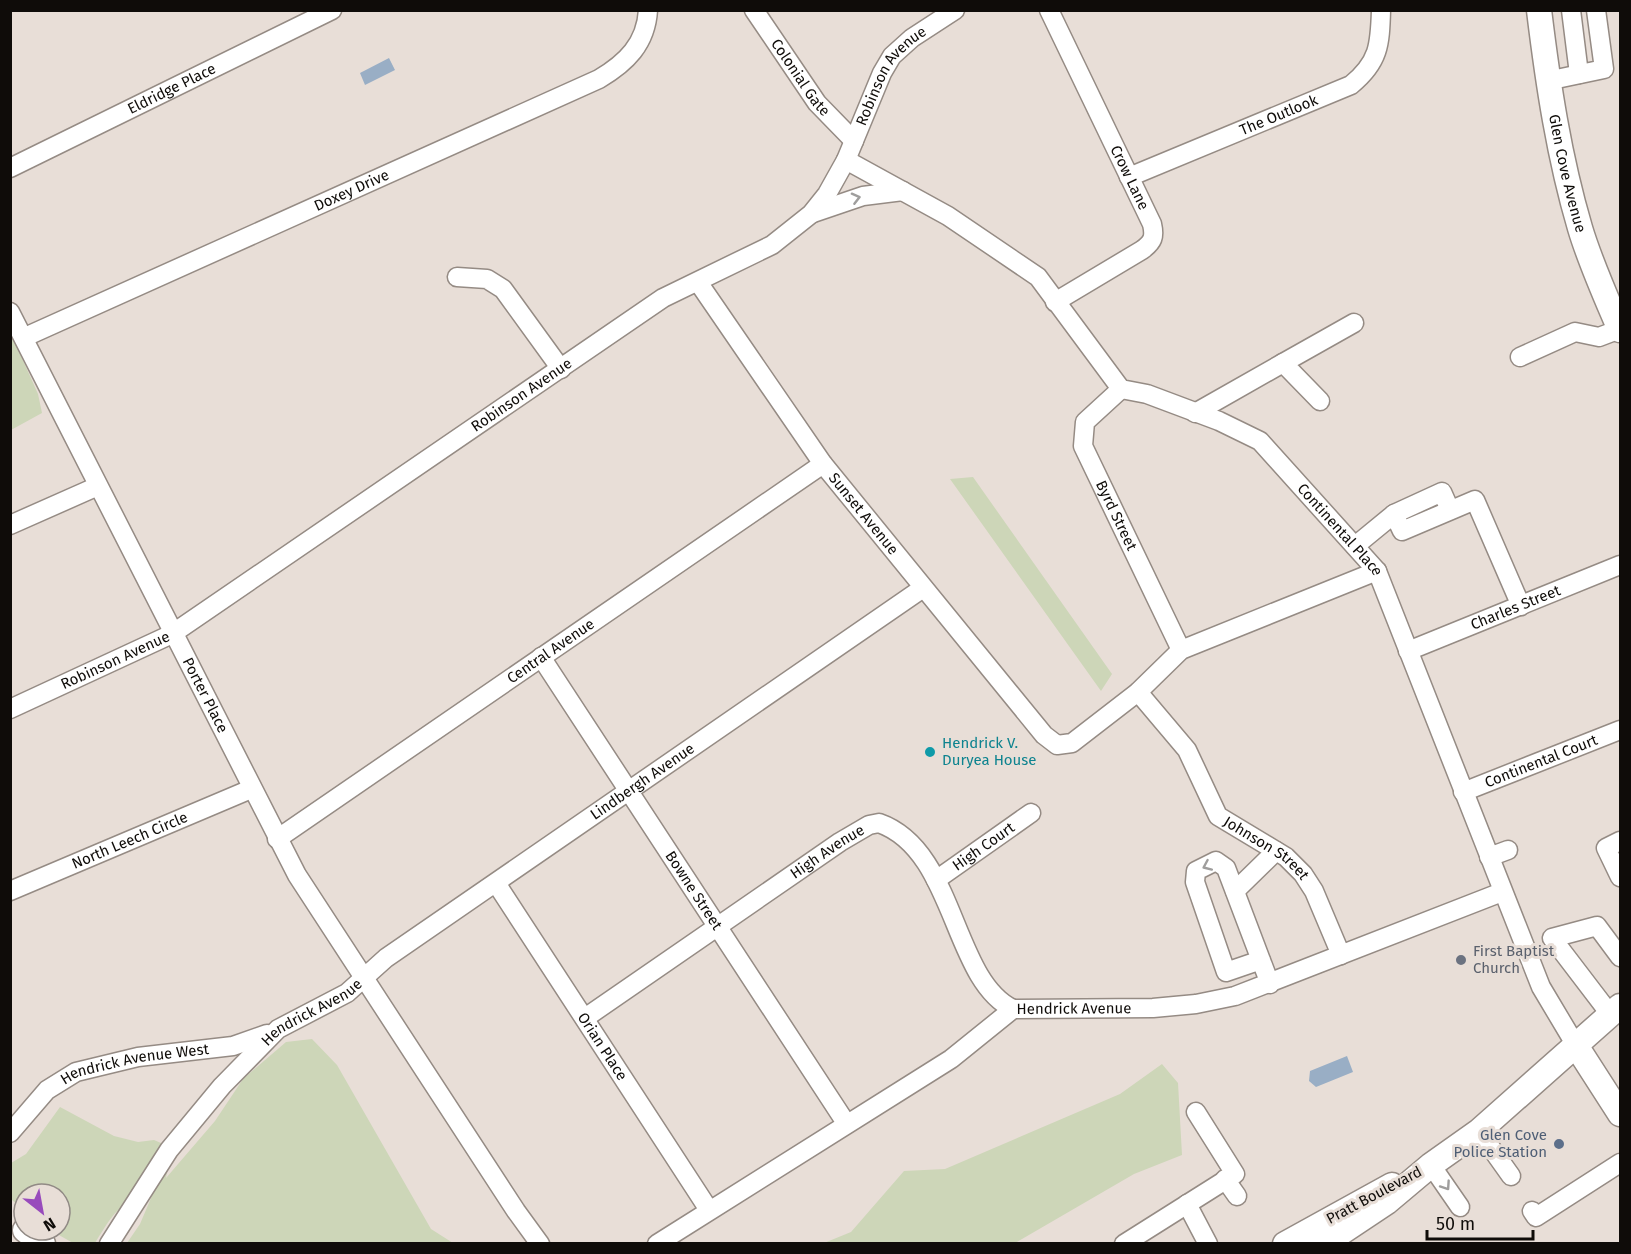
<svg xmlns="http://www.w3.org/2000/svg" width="1631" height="1254" viewBox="0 0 1631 1254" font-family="'Fira Sans',sans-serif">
<rect width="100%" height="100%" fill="#e8ded7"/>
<path fill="#cdd6b8" d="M10 331 38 394 42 413 11 430Z
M973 477 1112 674 1101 691 950 479Z
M312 1039 337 1065 431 1229 453 1243H127L140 1224 154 1191C117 1205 115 1211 95 1243H73L50 1230H60V1194H24V1211L11 1199V1163L26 1154 60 1107 114 1136 138 1142 154 1140 161 1143 169 1161 166 1178 215 1121 243 1079 286 1042Z
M1162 1064 1178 1083 1182 1155 1134 1174 1015 1243H824L851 1232 904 1171 945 1169 1120 1094Z"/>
<path fill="#99aec5" d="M389 58 395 70 365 85 360 73Z
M1347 1056 1353 1072 1316 1087 1309 1081 1310 1071Z"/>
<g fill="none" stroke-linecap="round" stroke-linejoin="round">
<g stroke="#958b84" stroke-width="21">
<g id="minor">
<path id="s1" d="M754 10 817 103 854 141"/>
<path id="s2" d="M1049 10 1152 224C1155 237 1153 242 1142 250L1055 302"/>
<path d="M1571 10 1579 74"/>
<path d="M1547 81 1604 69 1596 10"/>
<path id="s3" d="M846 160 948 216 1038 277 1121 389 1147 394 1219 421 1260 441 1377 571 1541 987 1575 1044"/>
<path id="s4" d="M10 168 332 10"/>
<path id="s5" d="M1129 177 1351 85C1379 62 1380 45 1381 10"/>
<path d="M813 213 863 196 903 191"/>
<path d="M457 277 487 279 503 289 561 369"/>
<path id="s6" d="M698 282 823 464 1044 735 1057 745 1072 743 1138 692 1181 650 1377 571"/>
<path id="s7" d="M10 312 297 875 516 1211 540 1244"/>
<path id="s8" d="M25 337 599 79C626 63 646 44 648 10"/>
<path d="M1520 357 1575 332 1599 337 1620 329"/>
<path id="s9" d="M1121 389 1085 422 1083 446 1181 650"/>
<path d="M1320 401 1283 363 1354 323"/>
<path d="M1195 413 1283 363"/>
<path d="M1394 514 1442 492 1450 510"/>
<path d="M10 525 98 486"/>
<path d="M1355 546 1394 514 1402 531 1475 500 1521 606"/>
<path id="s10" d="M1408 651 1620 565"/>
<path id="s11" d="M541 657 846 1123"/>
<path id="s12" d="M1138 692 1187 750 1218 816 1286 857 1303 874 1314 891 1341 955"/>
<path id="s13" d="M10 709 172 634 663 298 772 245 811 214 827 194 846 160 882 73 892 56 912 38 955 10"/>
<path id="s14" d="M1463 792 1620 730"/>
<path id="s15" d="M277 839 823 464"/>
<path d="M1620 841 1606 848 1620 877"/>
<path d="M1489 857 1508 850"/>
<path id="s16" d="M936 880 1031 813"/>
<path id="s17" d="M496 883 709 1210"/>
<path id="s18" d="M10 891 251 789"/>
<path d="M1235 891 1276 851"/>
<path d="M1261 960 1226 972 1195 882 1196 871 1216 861 1226 868 1270 984"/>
<path d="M1610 1014 1552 938 1597 926 1620 957"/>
<path id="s19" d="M585 1018 840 842 869 825 879 823C956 850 952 980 1013 1009"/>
<path d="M1479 1131 1511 1176"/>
<path id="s20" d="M10 1133 47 1090 76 1072 138 1057 233 1046 267 1034"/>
<path d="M1431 1165 1460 1207"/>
<path d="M1225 1179 1237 1196"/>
<path d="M1187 1204 1208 1244"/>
<path d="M1532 1211 1536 1217 1620 1163"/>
<path id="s21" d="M109 1244 169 1150 222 1086 278 1029 347 993 386 958 923 588"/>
<path id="s22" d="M657 1244 951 1059 1013 1009 1153 1008 1196 1004 1235 996 1502 892"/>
<path d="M1124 1244 1235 1174 1196 1112"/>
</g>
</g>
<g stroke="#958b84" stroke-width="27">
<g id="major">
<path id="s23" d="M1539 10C1548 84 1559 157 1580 228 1590 262 1606 297 1620 330"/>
<path d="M1575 1044 1620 1114"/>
<path d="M25 1230 43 1244"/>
<path d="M1285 1244 1392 1185"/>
<path d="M1324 1244 1387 1202 1431 1165 1479 1131 1620 1006"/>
</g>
</g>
<use href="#minor" stroke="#fff" stroke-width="18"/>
<use href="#major" stroke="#fff" stroke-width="24"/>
</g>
<defs><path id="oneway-chevron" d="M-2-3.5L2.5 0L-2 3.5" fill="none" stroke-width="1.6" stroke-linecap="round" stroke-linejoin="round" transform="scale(1.5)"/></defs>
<g stroke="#9f9e9d">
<use href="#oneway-chevron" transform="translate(856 198) rotate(-14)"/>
<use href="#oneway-chevron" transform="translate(1207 866) rotate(156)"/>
<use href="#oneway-chevron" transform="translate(1446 1186) rotate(56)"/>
</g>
<circle fill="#0f9aa8" stroke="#e8ded7" stroke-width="2" cx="930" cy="752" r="6"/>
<circle fill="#6b7280" stroke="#e8ded7" stroke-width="2" cx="1461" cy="960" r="6"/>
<circle fill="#5c6f8a" stroke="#e8ded7" stroke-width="2" cx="1559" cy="1144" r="6"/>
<g text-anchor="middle" stroke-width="6" stroke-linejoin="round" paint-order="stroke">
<g font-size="15" fill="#0f0c09" stroke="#e8ded7">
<text dy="5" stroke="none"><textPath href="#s1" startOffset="82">Colonial Gate</textPath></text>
<text dy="5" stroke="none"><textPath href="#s13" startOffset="1106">Robinson Avenue</textPath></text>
<text dy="5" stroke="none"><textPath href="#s4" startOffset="180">Eldridge Place</textPath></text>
<text dy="5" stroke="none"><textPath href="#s5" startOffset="162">The Outlook</textPath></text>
<text dy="5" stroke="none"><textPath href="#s23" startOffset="166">Glen Cove Avenue</textPath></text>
<text dy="5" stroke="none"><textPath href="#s2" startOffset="186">Crow Lane</textPath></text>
<text dy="5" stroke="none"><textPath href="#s8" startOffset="358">Doxey Drive</textPath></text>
<text dy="5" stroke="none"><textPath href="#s13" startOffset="602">Robinson Avenue</textPath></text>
<text dy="5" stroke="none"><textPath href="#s6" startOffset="285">Sunset Avenue</textPath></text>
<text dy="5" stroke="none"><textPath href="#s9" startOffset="150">Byrd Street</textPath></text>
<text dy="5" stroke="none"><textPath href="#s3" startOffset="633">Continental Place</textPath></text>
<text dy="5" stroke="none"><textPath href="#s10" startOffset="116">Charles Street</textPath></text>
<text dy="5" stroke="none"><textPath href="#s15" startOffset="332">Central Avenue</textPath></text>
<text dy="5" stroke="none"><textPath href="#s13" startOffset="116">Robinson Avenue</textPath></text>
<text dy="5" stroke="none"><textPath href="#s7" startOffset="430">Porter Place</textPath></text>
<text dy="5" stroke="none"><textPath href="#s14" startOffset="84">Continental Court</textPath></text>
<text dy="5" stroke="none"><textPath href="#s21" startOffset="716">Lindbergh Avenue</textPath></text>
<text dy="5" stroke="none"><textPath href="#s18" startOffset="130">North Leech Circle</textPath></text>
<text dy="5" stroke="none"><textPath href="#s16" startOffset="58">High Court</textPath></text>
<text dy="5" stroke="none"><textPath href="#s12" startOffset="207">Johnson Street</textPath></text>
<text dy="5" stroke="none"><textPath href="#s19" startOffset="294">High Avenue</textPath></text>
<text dy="5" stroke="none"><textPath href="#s11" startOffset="279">Bowne Street</textPath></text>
<text dy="5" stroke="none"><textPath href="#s22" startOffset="488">Hendrick Avenue</textPath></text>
<text dy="5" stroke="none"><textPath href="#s21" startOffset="312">Hendrick Avenue</textPath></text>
<text dy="5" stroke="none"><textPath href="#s17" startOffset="195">Orian Place</textPath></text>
<text dy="5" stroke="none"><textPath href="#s20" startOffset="150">Hendrick Avenue West</textPath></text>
<text transform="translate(1374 1195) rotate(-28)" y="5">Pratt Boulevard</text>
</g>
<g font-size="15" fill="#0d838f" stroke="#e8ded7" text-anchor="start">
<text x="942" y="748">Hendrick V.<tspan x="942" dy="17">Duryea House</tspan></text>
</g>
<g font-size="15" fill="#5b616d" stroke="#e8ded7" text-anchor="start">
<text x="1473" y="956">First Baptist<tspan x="1473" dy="17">Church</tspan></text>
</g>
<g font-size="15" fill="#4e5e75" stroke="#e8ded7" text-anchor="end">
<text x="1547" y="1140">Glen Cove<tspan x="1547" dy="17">Police Station</tspan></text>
</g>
</g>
<rect width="1631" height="1254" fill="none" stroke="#0f0c09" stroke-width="24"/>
<g transform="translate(42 1212) rotate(149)"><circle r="28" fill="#e8ded7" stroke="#918a85" stroke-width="1.5"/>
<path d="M0-4.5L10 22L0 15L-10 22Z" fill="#984bbc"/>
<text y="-9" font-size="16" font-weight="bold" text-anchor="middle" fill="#0f0c09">N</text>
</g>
<path d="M1427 1230v9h106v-9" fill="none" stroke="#0f0c09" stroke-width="3"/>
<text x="1436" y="1230" font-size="18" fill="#0f0c09" stroke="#e8ded7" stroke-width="4.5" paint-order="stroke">50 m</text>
</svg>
